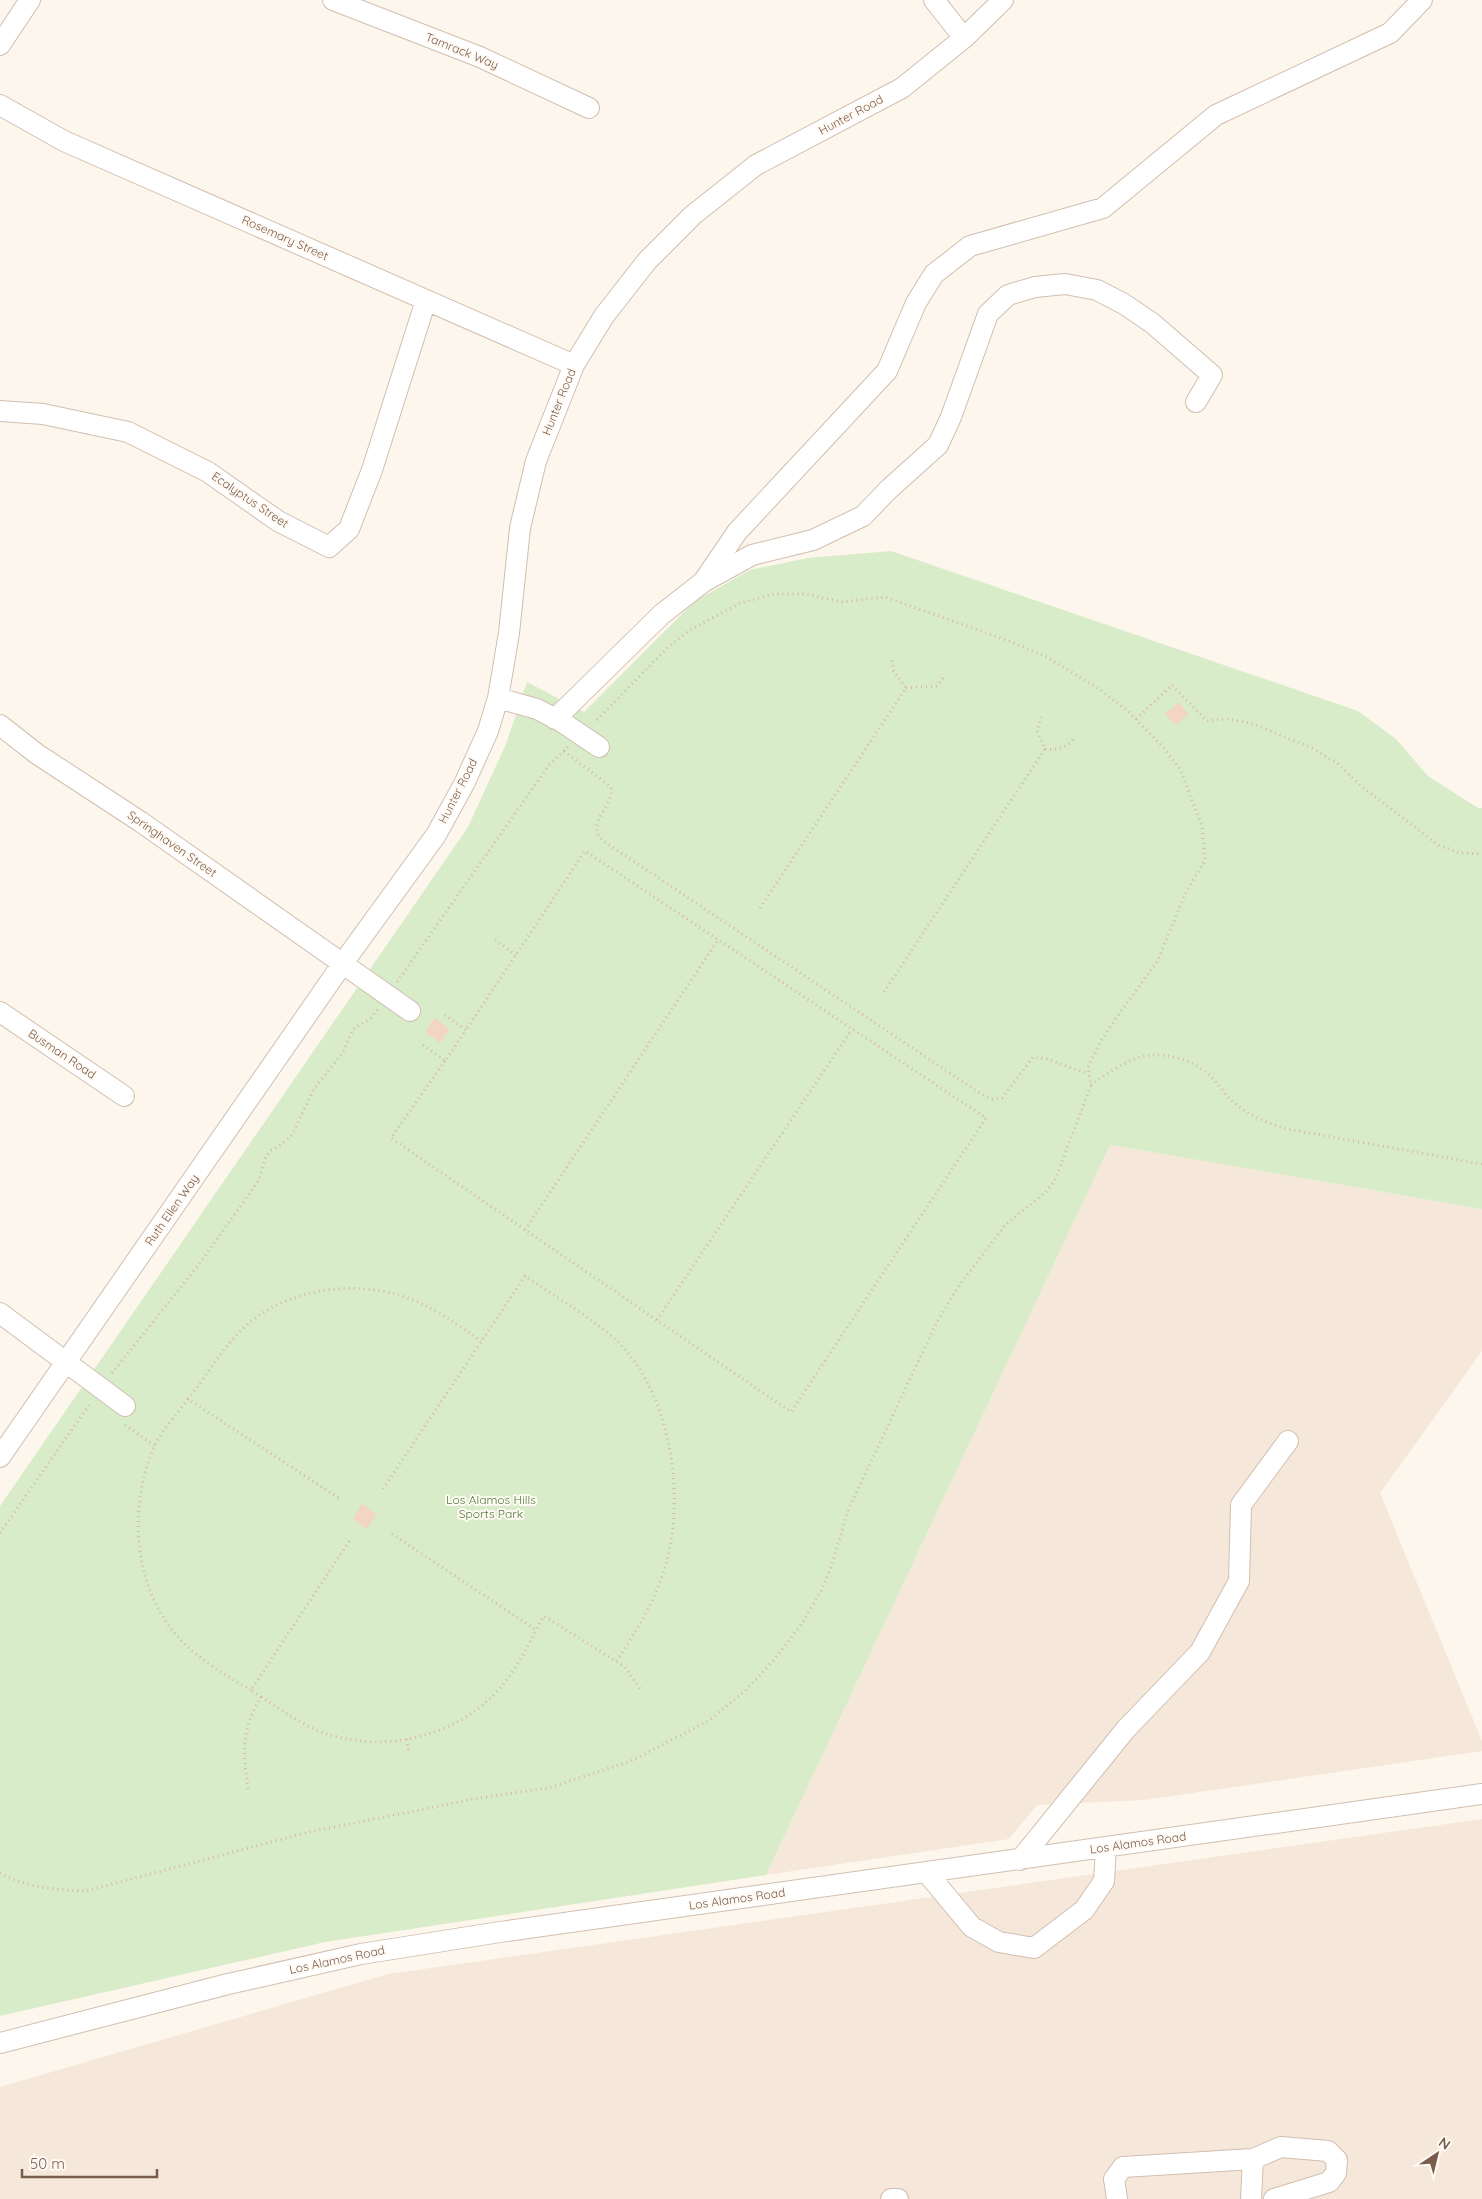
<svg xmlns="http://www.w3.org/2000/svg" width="1482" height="2199" viewBox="0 0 1482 2199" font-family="Quicksand,sans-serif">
<rect width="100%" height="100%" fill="#fdf6ec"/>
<path fill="#f5e8da" d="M1110 1145 1482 1209V1351L1380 1493 1482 1741V1751L1145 1800 1037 1805 1009 1839 766 1875Z
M1482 1819V2199H0V2087L388 1974Z"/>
<path fill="#d8ecc9" d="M891 551 1358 711 1396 739 1428 776 1478 808H1482V1209L1110 1145 766 1875 325 1942 0 2016V1506L468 827 506 744 527 682 584 712 695 601 750 570 808 558Z"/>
<path fill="#f3d5c3" d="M1179 702 1189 714 1176 725 1165 714Z
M435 1018 450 1029 440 1043 425 1032Z
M362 1504 377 1514 367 1529 353 1519Z"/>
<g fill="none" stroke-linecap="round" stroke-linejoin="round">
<g stroke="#d1beb0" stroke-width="22">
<path id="minor" d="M333 0 480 57 589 108
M934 0 964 38
M0 45 30 0
M0 105 64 141 574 365
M0 411 43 414 128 432 208 472 278 521 329 547 349 529 372 470 426 300
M703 582 737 532 887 371 916 303 934 274 970 246 1103 208 1216 115 1390 33 1422 0
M498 698 537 709 562 722 599 747
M555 719 662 614 703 582 752 555 813 540 863 516 888 490 938 445 951 417 988 314 1008 295 1035 287 1065 284 1097 290 1124 304 1152 323 1212 375 1196 402
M0 725 37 754 141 822 410 1011
M0 1012 124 1096
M0 1313 125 1406
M0 1457 343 963 436 835 464 784 488 731 498 698 509 633 520 528 536 461 574 365 604 316 647 261 693 215 756 165 902 88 964 38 1003 0
M1020 1860 1126 1729 1200 1652 1239 1581 1241 1505 1288 1441
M927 1873 972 1927 999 1942 1034 1948 1084 1910 1104 1881 1106 1848
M0 2043 228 1984 361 1954 500 1932 1482 1794
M891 2199H898
M1117 2199 1114 2179 1123 2167 1253 2159 1281 2147 1328 2151 1337 2160 1336 2173 1329 2182 1274 2199
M1251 2199 1253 2159"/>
</g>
<path stroke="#d9b8a5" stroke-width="3" stroke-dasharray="1 4" stroke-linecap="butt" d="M906 688 937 686 945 675
M1136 719 1172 685 1207 721 1226 719 1251 723 1312 748 1337 763 1360 785 1438 845 1460 853 1482 854
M1045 749C1057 751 1068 748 1074 738
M564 751 611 787C615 806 585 822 602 840L981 1094 992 1099 1002 1098 1033 1057 1047 1059 1089 1074
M760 908 906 688 893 670 892 657
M495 940 516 955
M397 982 549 765 568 747
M884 992 1045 749 1037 731 1041 717
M423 1045 445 1061 466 1030 443 1014
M445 1061 391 1138 791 1412 986 1118 585 851 466 1030
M1091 1085C1106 1074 1123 1062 1141 1057 1162 1051 1190 1059 1206 1072 1218 1082 1226 1097 1238 1106 1251 1116 1267 1122 1282 1128L1482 1164
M525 1230 718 940
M657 1320 852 1029
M112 1373 197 1267 259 1180 265 1159 270 1151 282 1144 292 1135 314 1089 343 1052 353 1029 371 1018 378 1009
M188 1399C208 1374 224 1345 248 1324 294 1285 365 1278 420 1303 442 1313 461 1327 481 1341
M125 1425 155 1446
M383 1489 525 1276C554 1296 594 1319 618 1342 675 1399 688 1510 660 1582 649 1611 633 1636 616 1662
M0 1533 91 1402
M392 1534 536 1630 544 1616 625 1667 642 1692
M251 1690C229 1677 206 1664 188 1647 133 1597 126 1510 155 1445 163 1429 178 1413 188 1399L340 1499
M261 1697C282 1710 301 1725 324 1733 384 1754 458 1737 500 1688 515 1671 526 1650 536 1630
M407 1739 409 1754
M248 1789C243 1753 241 1730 261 1697L251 1690 350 1540
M0 1873C26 1888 58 1890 86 1891L309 1832 479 1798 548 1788 631 1761 708 1721 745 1691 773 1661 801 1625 821 1591 830 1570 849 1508 937 1322 958 1287 1006 1224 1046 1192 1055 1180 1091 1085 1088 1067 1101 1041 1121 1011 1157 962 1186 892 1205 861 1202 826 1180 769 1162 746 1128 711 1099 689 1045 656 1009 641 885 597 841 602 806 594H775L740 603 690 630 668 647 595 722"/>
<use href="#minor" stroke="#fff" stroke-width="20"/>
</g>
<g text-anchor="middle" stroke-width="4" stroke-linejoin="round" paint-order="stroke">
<g font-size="12" fill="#7a5c4d" stroke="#fffaf3">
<text transform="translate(462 51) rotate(22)" y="4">Tamrack Way</text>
<text transform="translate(851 115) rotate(-28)" y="4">Hunter Road</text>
<text transform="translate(285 238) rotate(24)" y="4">Rosemary Street</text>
<text transform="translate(559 402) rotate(-68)" y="4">Hunter Road</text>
<text transform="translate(250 500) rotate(34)" y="4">Ecalyptus Street</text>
<text transform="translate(458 791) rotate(-63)" y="4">Hunter Road</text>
<text transform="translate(172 844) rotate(35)" y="4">Springhaven Street</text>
<text transform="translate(62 1054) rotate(34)" y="4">Busman Road</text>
<text transform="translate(172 1210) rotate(-55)" y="4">Ruth Ellen Way</text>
<text transform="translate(1138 1843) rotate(-8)" y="4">Los Alamos Road</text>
<text transform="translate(737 1899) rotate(-8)" y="4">Los Alamos Road</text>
<text transform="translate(337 1960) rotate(-12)" y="4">Los Alamos Road</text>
</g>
<g font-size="12" fill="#537a41" stroke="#fffaf3">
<text x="491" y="1504">Los Alamos Hills<tspan x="491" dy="14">Sports Park</tspan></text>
</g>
</g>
<g transform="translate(1437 2154) rotate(35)" stroke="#fffaf3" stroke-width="4" paint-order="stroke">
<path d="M0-4L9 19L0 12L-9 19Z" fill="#7a5c4d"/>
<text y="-8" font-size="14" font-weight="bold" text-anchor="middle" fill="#7a5c4d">N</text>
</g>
<path d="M22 2169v8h135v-8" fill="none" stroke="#7a5c4d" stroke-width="2.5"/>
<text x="30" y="2169" font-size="15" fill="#7a5c4d" stroke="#fffaf3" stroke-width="4" paint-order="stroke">50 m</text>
</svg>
